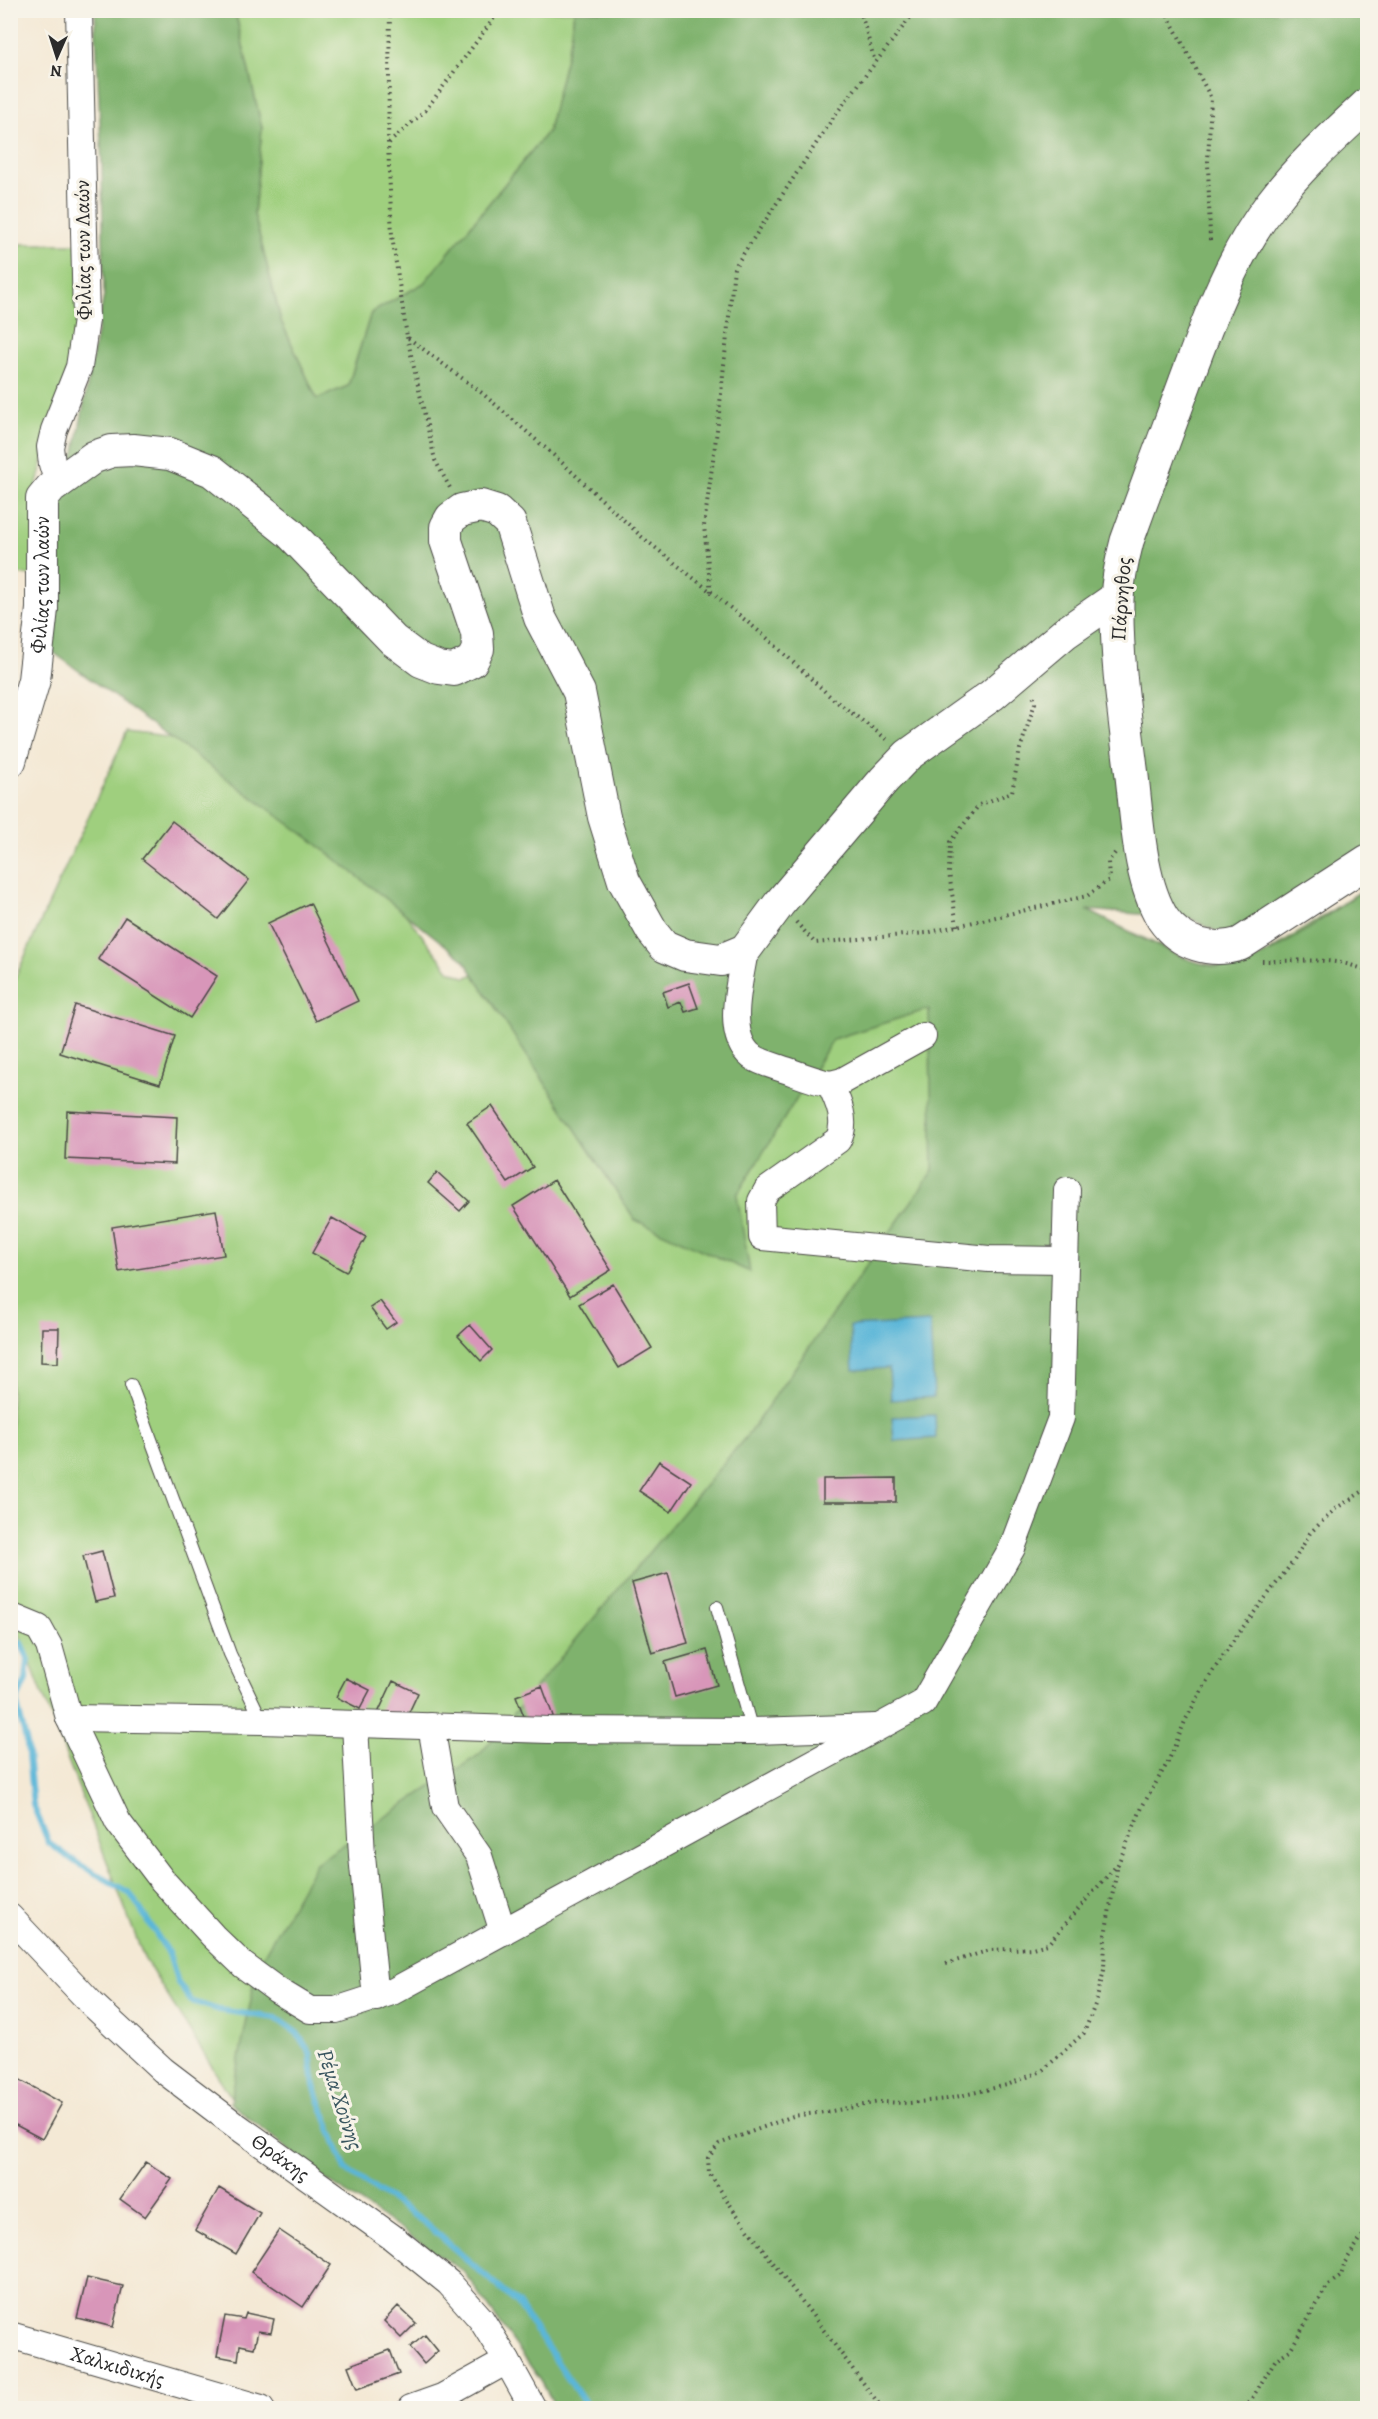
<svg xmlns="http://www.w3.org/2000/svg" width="1378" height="2419" viewBox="0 0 1378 2419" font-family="Alegreya,serif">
<rect width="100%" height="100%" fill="#f7f3e8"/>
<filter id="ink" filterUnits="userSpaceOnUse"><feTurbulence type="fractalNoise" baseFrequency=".0167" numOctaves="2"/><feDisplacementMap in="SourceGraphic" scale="12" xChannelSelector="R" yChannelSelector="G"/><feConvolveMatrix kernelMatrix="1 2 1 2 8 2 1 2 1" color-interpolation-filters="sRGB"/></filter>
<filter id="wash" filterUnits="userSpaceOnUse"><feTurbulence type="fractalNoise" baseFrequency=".008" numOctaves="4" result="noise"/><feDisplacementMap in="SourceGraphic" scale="24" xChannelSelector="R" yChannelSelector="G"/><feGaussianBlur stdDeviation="1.35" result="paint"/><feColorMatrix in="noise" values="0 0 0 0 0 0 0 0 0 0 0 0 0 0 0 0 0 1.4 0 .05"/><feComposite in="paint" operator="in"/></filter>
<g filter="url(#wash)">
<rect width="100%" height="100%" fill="#f4e9d5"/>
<path fill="#9fcf7e" stroke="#657d54" stroke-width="1.5" d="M235 11H574L571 37 548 131 424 283 371 313 348 386 317 399 281 321 254 214 262 128Z
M11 244H80L81 318 37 483 33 575 11 574Z
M127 732 278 751 449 970 466 978 492 963 1085 910 1194 962 1228 967 1255 961 1367 887V2408L466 2267 234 2102 144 1958 11 1612V987Z"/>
<path fill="#7fb26d" stroke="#556e4c" stroke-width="1.5" d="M95 11H235L262 128 254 214 281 321 317 399 348 386 371 313 424 283 548 131 571 37 574 11H1367V856L1244 934 1219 933 1190 918 1087 910C1120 926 1196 972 1230 967 1271 961 1332 911 1367 887V2408H556L541 2381 463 2271 325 2179 230 2103 258 1965 316 1863 480 1754 749 1433 933 1171 929 1009 833 1039 737 1195 750 1272 635 1220 464 960 310 839 50 650 58 506 75 452 104 295 102 168Z"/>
<path fill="#5ab6d8" stroke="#427082" stroke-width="1.5" d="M930 1322 934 1397 891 1400 889 1368 853 1370 850 1326Z
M935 1415 936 1438 894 1441 892 1417Z"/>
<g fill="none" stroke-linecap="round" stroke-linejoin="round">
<path stroke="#5ab6d8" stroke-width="6" d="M10 1640 21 1643 28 1658 26 1680 16 1701 27 1744 33 1805 49 1843 77 1863 130 1893 169 1954 178 1983 191 2001 219 2010 276 2018 297 2033 310 2053 314 2086 346 2170 424 2222 518 2304 588 2408"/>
</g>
<g id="blocks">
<path fill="#d896b9" d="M172 821 249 880 218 919 142 859Z
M310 903 358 1001 316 1021 268 923Z
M125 917 217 976 190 1018 98 959Z
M689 983 698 1008 685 1012 681 1002 668 1007 663 992Z
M75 1005 175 1036 160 1084 60 1053Z
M492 1106 533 1167 508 1183 467 1123Z
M67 1111 177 1117 175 1164 65 1159Z
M437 1172 469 1201 460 1211 428 1183Z
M554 1180 611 1270 570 1296 513 1206Z
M216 1210 224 1255 119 1272 112 1227Z
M332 1218 366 1237 346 1272 312 1253Z
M613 1284 652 1348 619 1368 579 1304Z
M380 1301 396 1322 386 1329 370 1308Z
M470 1325 492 1350 481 1361 458 1336Z
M42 1328H59L58 1363 41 1362Z
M659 1461 691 1482 671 1512 639 1491Z
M896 1478V1502H823V1479Z
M102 1551 114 1598 95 1602 83 1556Z
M668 1573 688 1643 652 1653 632 1583Z
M707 1650 717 1685 675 1697 665 1662Z
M346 1678 370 1690 360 1709 336 1697Z
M393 1681 418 1693 403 1725 378 1713Z
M542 1686 553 1716 528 1726 516 1696Z
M13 2076 62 2103 42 2139 10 2122V2080Z
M146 2162 172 2179 145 2217 120 2199Z
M219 2188 260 2213 236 2254 195 2230Z
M279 2230 331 2265 303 2307 251 2272Z
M87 2278 123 2286 113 2327 77 2318Z
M398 2306 416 2323 401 2338 384 2321Z
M246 2313 274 2319 271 2333 258 2331 254 2348 240 2345 238 2360 217 2356 225 2316 244 2319Z
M425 2335 438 2351 424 2364 410 2347Z
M390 2350 399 2374 357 2389 348 2366Z"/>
</g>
</g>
<g filter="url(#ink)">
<use href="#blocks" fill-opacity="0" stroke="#494844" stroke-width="1.5"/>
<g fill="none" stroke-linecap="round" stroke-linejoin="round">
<g stroke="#494844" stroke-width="14">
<path id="service" d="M131 1385 230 1654 262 1721
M717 1607 752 1731"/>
</g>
<g stroke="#494844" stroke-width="28">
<g id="minor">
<path d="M58 483 52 464 50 447 54 430 79 367 86 320 79 10"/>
<path d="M745 950C741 979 724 1034 751 1056 761 1063 775 1066 786 1070 800 1075 815 1081 830 1084 838 1101 848 1122 838 1140L767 1190 761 1201 762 1237 989 1259 1065 1260"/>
<path d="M830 1084 842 1081 923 1036"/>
<path d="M10 1616 39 1628 49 1646 69 1718 118 1822 162 1880 213 1936 243 1965 277 1990 310 2010H336L392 1992 923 1703 1012 1548 1061 1418 1067 1190"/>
<path d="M69 1718 262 1721 549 1730 752 1731 876 1727"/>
<path d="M355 1724 362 1856 376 1998"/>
<path d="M431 1726 445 1807 479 1856 503 1932"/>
<path id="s1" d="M10 1917 92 2004 163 2070 234 2124 392 2237 449 2283 481 2319 507 2361 533 2408"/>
<path id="s2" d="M10 2335 261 2408"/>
<path d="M411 2408 442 2397 507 2361"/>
</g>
</g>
<g stroke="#494844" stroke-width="34">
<g id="tertiary">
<path id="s3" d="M10 761 34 680 42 609V499L51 488 94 457 112 451 133 450 170 454 212 471 290 533 393 640 421 661 439 668 454 670 472 661 478 649 477 633 446 541V527L451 518 462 510 481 506 497 511 510 523 540 618 579 692 604 817 624 881 652 931 664 946 685 955 721 960 745 950 779 904 884 780 908 755 992 695 1065 633 1117 597"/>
</g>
</g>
<g stroke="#494844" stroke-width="35">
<path id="secondary" d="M1368 104C1334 136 1300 166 1272 203 1232 255 1208 321 1185 383 1166 435 1146 488 1127 541 1122 560 1118 579 1117 599 1116 656 1124 712 1131 768 1137 813 1138 879 1163 919 1180 944 1211 953 1240 944L1368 861"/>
</g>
<path stroke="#494844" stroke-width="4" stroke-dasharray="1.5 4.5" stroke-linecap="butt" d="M390 10 388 144 392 236 407 337 482 393 557 458 642 537 711 592 704 526 718 423 734 268 835 115 916 10
M860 10 875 62
M1165 10 1211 98 1208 161 1210 241
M389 143 425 111 500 10
M407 337 435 460 450 488
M711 592 767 638 833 699 888 740
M796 922 815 943 926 933 1087 896 1109 880 1108 862 1115 853
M957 926 949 873 950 842 979 805 1012 792 1020 749 1035 703 1033 693
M1262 961C1296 962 1337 955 1368 972
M946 1964 990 1950 1032 1948 1048 1944 1086 1900 1118 1864 1143 1805 1168 1762 1186 1719 1209 1677 1237 1635 1295 1559 1310 1533 1335 1509 1368 1488
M882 2408 735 2212 709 2173 708 2158 719 2144 793 2116 832 2111 879 2102 909 2103 947 2099 1007 2085 1042 2071 1084 2033 1096 2002 1104 1970 1105 1935 1118 1864
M1246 2408 1276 2359 1290 2350 1328 2285 1341 2276 1345 2262 1368 2228"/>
<use href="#service" stroke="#fff" stroke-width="12"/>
<use href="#minor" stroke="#fff" stroke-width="26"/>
<use href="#tertiary" stroke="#fff" stroke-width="32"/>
<use href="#secondary" stroke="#fff" stroke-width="33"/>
</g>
</g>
<g text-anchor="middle" stroke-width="6" stroke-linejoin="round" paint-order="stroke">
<g font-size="21" fill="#2b2b2b" stroke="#f7f3e8">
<text transform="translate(83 250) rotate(-91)" y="7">Φιλίας των Λαών</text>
<text dy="7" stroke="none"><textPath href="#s3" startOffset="180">Φιλίας των λαών</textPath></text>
<text transform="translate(1121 599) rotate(-86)" y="7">Πάρνηθος</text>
<text dy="7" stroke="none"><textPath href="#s1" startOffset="363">Θράκης</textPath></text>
<text dy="7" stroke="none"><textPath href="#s2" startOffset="112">Χαλκιδικής</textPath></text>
</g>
<g font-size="22" font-style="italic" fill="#39555f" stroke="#f7f3e8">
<text transform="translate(341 2099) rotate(72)" y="8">Ρέμα Χούνης</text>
</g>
</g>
<rect width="1378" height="2419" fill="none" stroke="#f7f3e8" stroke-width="36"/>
<g transform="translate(57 57) rotate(183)" stroke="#f7f3e8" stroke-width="4.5" paint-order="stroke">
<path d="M0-4.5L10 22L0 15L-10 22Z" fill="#2b2b2b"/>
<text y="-9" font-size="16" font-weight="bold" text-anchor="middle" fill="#2b2b2b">N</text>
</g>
</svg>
